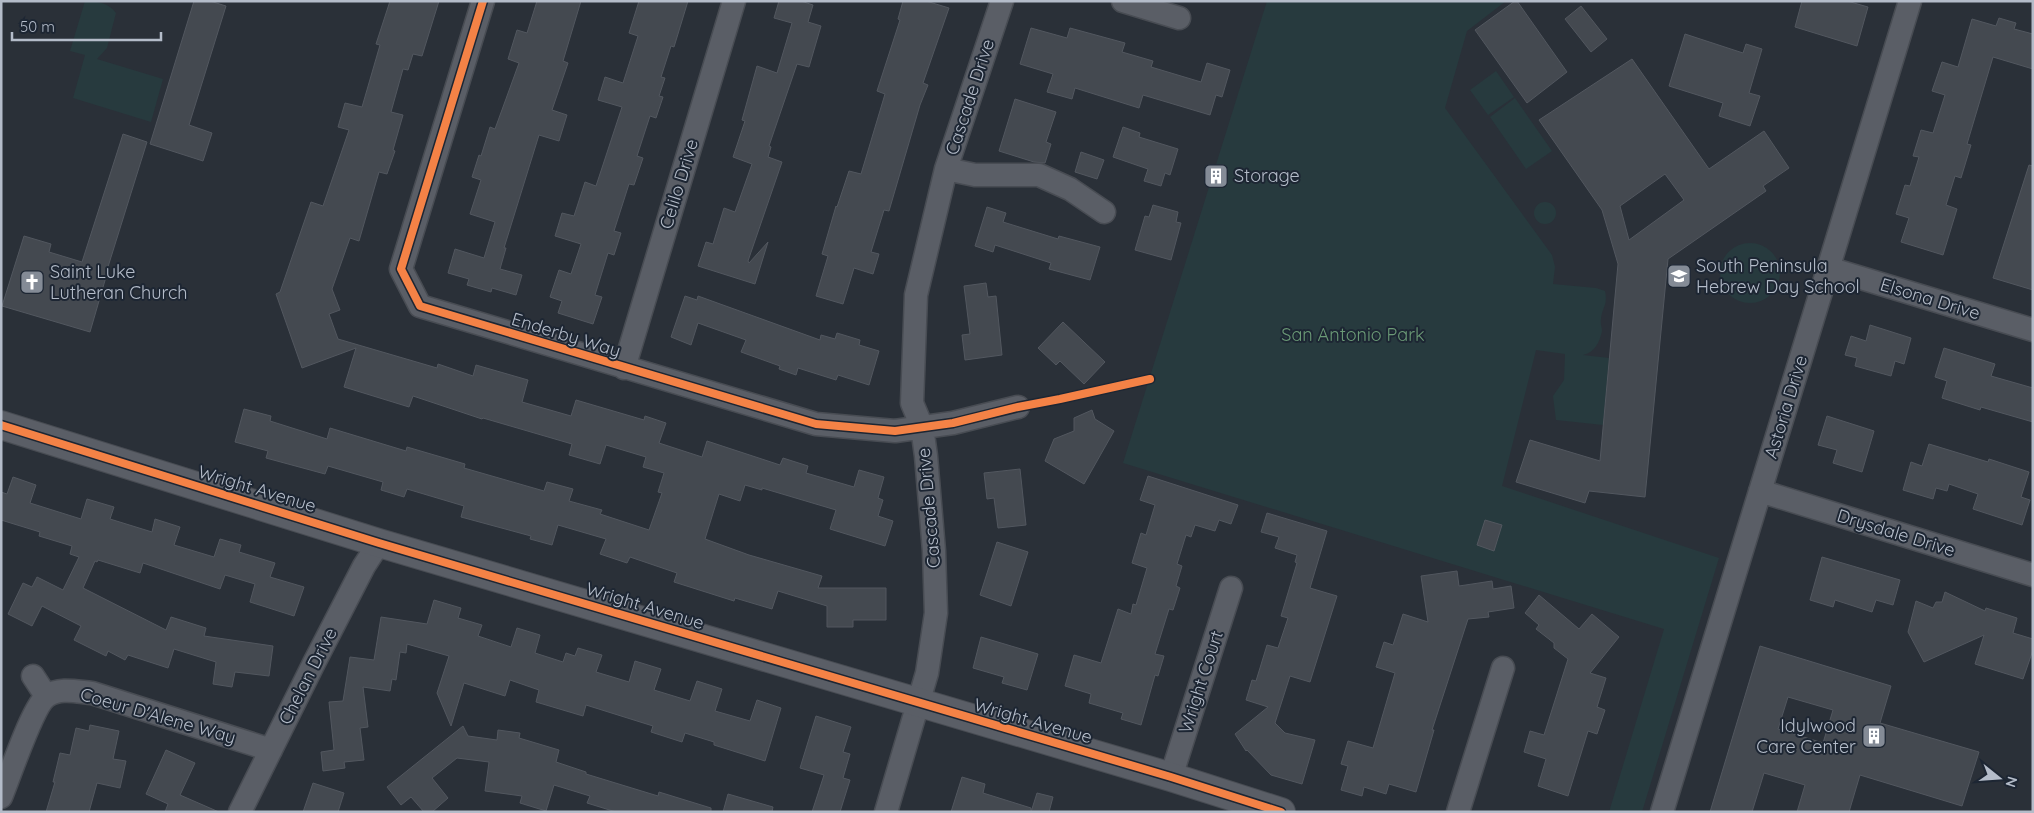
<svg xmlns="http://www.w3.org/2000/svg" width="2034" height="813" viewBox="0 0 2034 813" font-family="Quicksand,sans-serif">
<rect width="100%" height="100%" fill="#2a3038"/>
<path fill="#273a3e" d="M85 1C97 1 109 3 116 13L107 48 97 59 163 79 151 122 73 98 85 55 70 51Z
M1267 1H1506L1467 31 1445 108 1552 255 1555 267 1553 284 1596 288 1605 291C1608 306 1602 307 1601 319 1600 323 1602 327 1602 331 1600 342 1594 353 1583 355L1609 358 1603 425 1556 420 1553 396 1564 380 1565 354 1536 350 1502 486 1719 558 1642 812H1609L1664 629 1123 463Z
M1496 71 1514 97 1488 115 1470 90Z
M1515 98 1552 151 1526 169 1490 117Z
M1534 213a11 11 0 1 1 22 0a11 11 0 1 1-22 0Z
M1720 273a30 30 0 1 1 60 0a30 30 0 1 1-60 0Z"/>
<path fill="#444950" stroke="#52575f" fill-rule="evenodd" d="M194 1H210L226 6 189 125 212 133 203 161 150 144Z
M390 1H439L422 56 413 54 408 70 403 69 391 112 403 115 393 150 395 151 387 174 379 172 359 241 350 238 332 289 340 310 329 314 338 339 437 368 438 364 473 376 476 365 528 380 522 402 571 416 576 400 644 420 645 416 666 423 659 443 702 457 707 441 780 465 783 458 808 466 806 473 854 487 859 470 884 477 878 498 883 500 878 516 893 521 885 546 830 529 836 510 762 488V490L745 485 740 501 719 494 705 539 749 555 822 576 818 588H886V620H853V627H827V606L778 591 772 609 735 598 734 601 674 582 677 573 630 557 627 563 600 554 606 539 558 525 552 545 530 539 531 536 461 517 464 506 407 489 404 497 381 490 383 482 328 466 325 474 266 458 268 451 235 442 244 409 271 416 270 421 327 439 330 428 406 451 407 447 465 464 464 468 544 491 547 482 573 489 569 501 602 510 600 514 649 530 662 493 658 492 664 473 643 467 646 457 606 445 600 464 569 455 572 444 483 418 482 419 413 396 409 407 344 387 356 348 302 368 276 294 280 292 311 202 323 206 349 130 338 127 345 103 362 107 380 45 376 44Z
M537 1H581L563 61 568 63 552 110 567 115 559 141 539 135 504 248H506L500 269 522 275 516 295 492 288 491 292 467 285 469 279 448 273 455 249 484 258 495 222 470 214 481 180 472 177 479 155 481 156 490 127 495 129 519 63 508 59 517 30 527 33Z
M639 1H688L674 47 671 46 661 77 665 78 659 96 663 97 656 118 650 116 637 156 643 158 634 185 629 184 614 231 621 233 614 255 608 253 595 295 602 297 593 324 558 313 562 301 550 297 559 270 571 274 581 244 555 236 562 213 574 216 585 182 596 186 622 107 598 100 605 77 623 83 638 36 629 33Z
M779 1H801L813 5 808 22 821 26 809 67 797 64 769 146 771 147 768 157 782 162 748 261 749 263 768 242 755 284 698 266 706 242 713 244 724 208 735 212 752 164 733 157 745 121 742 120 757 66 777 73 792 23 774 18Z
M903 1H926L949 8 923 83 928 85 920 105 889 211 884 210 871 252 879 254 873 274 854 268 843 304 816 296 828 256 822 254 836 206 837 207 849 171 861 174 885 94 877 91 900 20 898 19Z
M1515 1H1517L1567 72 1527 103 1475 30Z
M1802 1H1847L1868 7 1857 46 1795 27Z
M1581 6 1607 39 1591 52 1565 19Z
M1999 18 2016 23 2014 29 2033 34V69L1993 57 1967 144 1971 145 1961 178 1955 176 1946 205 1957 209 1943 255 1901 242 1909 218 1896 214 1905 185 1910 186 1919 157 1913 156 1921 130 1933 133 1945 95 1932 91 1942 62 1958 67 1972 19 1996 26Z
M1031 28 1067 38 1070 28 1125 43 1122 52 1153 61 1151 67 1201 82 1207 63 1230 70 1222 97 1216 95 1210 115 1143 95 1139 108 1075 88 1072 99 1047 92 1053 74 1020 64Z
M1685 34 1743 53 1746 44 1762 49 1749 93 1760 96 1750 126 1719 116 1723 103 1669 86Z
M1632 59 1709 169 1764 131 1789 168 1763 186 1766 191 1668 259 1645 497 1589 491 1585 503 1516 482 1530 440 1600 461 1618 264 1602 210 1539 120ZM1665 174 1684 200 1629 240 1620 206Z
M1015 99 1056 112 1046 142 1051 144 1045 163 1034 162 999 151Z
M1123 127 1140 133 1139 137 1178 149 1170 175 1165 173 1161 186 1144 181 1148 169 1113 157Z
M123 134 147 142 107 270H108L90 332 2 306 24 236 51 244 49 252 82 262Z
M1081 152 1104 160 1097 179 1075 172Z
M2029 165 2033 166V290L1993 278Z
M1153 205 1178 212 1176 222 1181 223 1171 260 1135 250 1145 216 1149 217Z
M987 207 1006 213 1003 222 1058 239 1059 236 1100 247 1090 280 1049 269 1051 263 995 245 993 252 975 246Z
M986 283 988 297 996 296 1002 355 965 360 962 335 970 334 964 286Z
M685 296 697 300 698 296 820 340 821 335 835 339 837 333 860 340 859 345 879 351 869 385 838 375 836 380 798 368 796 375 779 369 780 366 741 352 746 340 698 323 691 345 671 337Z
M1063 322 1105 362 1084 384 1060 361 1056 365 1038 348Z
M1870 325 1911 338 1904 364 1895 361 1891 376 1855 366 1857 358 1845 355 1851 336 1866 341Z
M1944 348 1995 364 1991 376 2033 388V422L1981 407 1980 410 1942 398 1947 381 1935 377Z
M1092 410 1095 419 1114 431 1084 484 1045 461 1054 439 1074 431V418Z
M1827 416 1874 431 1862 472 1833 463 1837 450 1818 445Z
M1929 444 1988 462 1989 459 2029 472 2021 497 2030 500 2022 525 1973 509 1978 494 1949 484 1947 491 1936 488 1933 499 1903 490 1911 462 1922 466Z
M1020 469 1026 525 998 528 994 498 987 499 984 473Z
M1148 476 1238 505 1231 524 1219 520 1215 531 1195 525 1191 537 1186 535 1177 564 1182 566 1176 586 1180 588 1173 610 1169 609 1155 654 1164 656 1158 676 1155 675 1141 725 1121 719 1123 713 1089 703 1091 694 1065 686 1074 655 1101 663 1118 609 1131 614 1133 604 1136 605 1147 568 1132 563 1141 533 1146 535 1155 505 1140 500Z
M13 477 36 485 30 503 81 519 87 499 114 507 110 519 152 532 155 519 180 527 174 545 214 557 220 539 241 545 239 552 275 563 270 577 304 587 294 616 250 602 255 584 225 575 220 589 143 563 140 573 98 560 97 562 95 561 83 588 166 630 171 617 206 628 204 636 273 646 269 676 235 672 232 687 213 684 216 662 174 649 168 668 128 655 125 660 108 651 106 656 74 640 81 626 42 606 32 626 8 614 23 583 32 587 37 577 63 590 79 557 70 554 72 546 39 536 40 532 1 520V492L7 494Z
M1267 513 1327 531 1310 588 1337 596 1310 682 1290 676 1275 723 1285 733 1315 740 1302 784 1271 775 1247 750 1246 751 1235 734 1268 707 1246 700 1252 680 1256 681 1267 645 1278 648 1288 618 1281 616 1297 563 1295 562 1297 555 1275 548 1279 537 1261 532Z
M1485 520 1502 525 1494 551 1477 545Z
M997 542 1028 552 1011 606 980 595Z
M1822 557 1900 580 1893 605 1876 600 1872 612 1835 600 1833 607 1810 600Z
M1457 571 1459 586 1492 581 1493 589 1511 586 1514 608 1488 612 1489 617 1468 619 1432 730H1434L1416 792 1389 784 1386 794 1364 787 1362 796 1341 790 1348 766 1341 764 1348 741 1373 748 1395 673 1376 667 1384 642 1393 645 1403 614 1428 622 1421 576Z
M1945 592 1985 611 1986 608 2017 618 2013 633 2033 639V650L2023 679 1975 664 1984 635 1924 662 1908 632 1916 601 1933 608 1936 602H1942Z
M1539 595 1579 629 1592 614 1619 637 1590 673 1606 678 1597 707 1605 710 1597 734 1588 731 1568 796 1538 786 1546 759 1524 752 1530 731 1544 735 1568 659 1554 648V643L1536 629 1539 625 1525 613Z
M434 600 461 608 458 618 482 625 478 636 511 647 517 628 540 635 535 653 563 662 566 653 575 656 578 648 602 655 596 672 629 682 635 661 661 669 654 690 690 701 697 681 722 689 715 711 750 721 757 700 781 708 765 761 714 745V742L685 733 682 742 651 732 653 726 586 705 583 716 536 702 539 690 510 680 505 696 464 683 451 726 437 693 449 656 407 644 406 653 400 652 396 680 392 679 390 691 363 687 368 727 360 728 364 760 344 762 345 768 323 771 321 752 334 750 329 702 343 701 350 657 374 660 381 617 427 624Z
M981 637 1038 654 1027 690 1002 683 1004 677 973 668Z
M1760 646 1891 686 1880 723 1979 752 1962 806 1860 775 1849 812H1797L1805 785 1764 773 1752 812H1710ZM1788 697 1833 710 1823 743 1778 729Z
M816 716 851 727 843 752 850 754 843 778 850 780 840 812H812L824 775 800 768Z
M90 725 119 731 113 759 126 761 120 788 97 783 89 812H46L55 782H53L60 753 70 755 76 728 89 731Z
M463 726 468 736 497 740 498 730 520 733 519 738 559 750 556 762 586 772V774L658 796 659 792 711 808V812H616L587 803 590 796 554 785 546 811 520 803 522 796 485 791 489 762 457 758 432 778 448 798 432 812H424L411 797 401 805 387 787Z
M166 750 195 763 180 795 219 812H165L168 804 146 794Z
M962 777 985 784 983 793 1031 808V812H951Z
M313 783 344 793 338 812H303Z
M1037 793 1053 797 1049 812H1031Z
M728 794 773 807 772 812H723Z"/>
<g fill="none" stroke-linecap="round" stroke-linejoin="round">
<g stroke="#484c53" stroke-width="25">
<path id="minor" d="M483 1 401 269 420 306 816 424 895 431 953 423 1018 407
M1123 1 1179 18
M946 169 975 175H1039L1070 189 1104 212
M1828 268 2033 330
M624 368 734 1
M1760 491 2033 575
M33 676 46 696
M1171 777 1231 588
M1 797C9 778 33 705 47 696 60 687 78 692 92 693L271 750
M240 812 314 663 364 566 379 543
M886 812 927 673 936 613 934 551 926 456 922 427 912 403 916 295 946 169 1002 1
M1458 812 1503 668
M1662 812 1910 1"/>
</g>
<g stroke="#484c53" stroke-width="30">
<path id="tertiary" d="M1 425 379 543 1171 777 1281 812"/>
</g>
<use href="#minor" stroke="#5a5e66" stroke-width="22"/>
<use href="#tertiary" stroke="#5a5e66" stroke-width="28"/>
<g stroke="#1d2633" stroke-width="11">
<path id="cycleway" d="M483 1 401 269 420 306 816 424 895 431 953 423 1018 407 1060 399 1150 379
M1 425 379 543 1171 777 1281 812"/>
</g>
<use href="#cycleway" stroke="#f48246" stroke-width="8"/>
</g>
<defs>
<g id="building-square" transform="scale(1.25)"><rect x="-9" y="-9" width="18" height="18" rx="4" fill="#848b96" stroke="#1d2633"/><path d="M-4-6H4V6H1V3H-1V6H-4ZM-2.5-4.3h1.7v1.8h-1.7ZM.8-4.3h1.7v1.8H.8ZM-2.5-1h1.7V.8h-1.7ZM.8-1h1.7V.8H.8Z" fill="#fff"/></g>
<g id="school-square" transform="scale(1.25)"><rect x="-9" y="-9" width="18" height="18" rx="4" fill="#848b96" stroke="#1d2633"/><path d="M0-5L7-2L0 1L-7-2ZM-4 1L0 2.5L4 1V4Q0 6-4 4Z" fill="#fff"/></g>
<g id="church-square" transform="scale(1.25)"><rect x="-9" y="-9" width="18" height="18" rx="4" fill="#848b96" stroke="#1d2633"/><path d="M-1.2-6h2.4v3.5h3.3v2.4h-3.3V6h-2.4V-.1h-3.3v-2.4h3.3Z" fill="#fff"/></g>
</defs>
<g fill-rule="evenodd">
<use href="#building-square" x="1216" y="176"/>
<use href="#school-square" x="1679" y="276"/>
<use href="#church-square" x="32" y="282"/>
<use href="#building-square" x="1874" y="736"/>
</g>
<g text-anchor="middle" stroke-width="4" stroke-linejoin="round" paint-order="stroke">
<g font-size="18" fill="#b4bcc9" stroke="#1d2633">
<text transform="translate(970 97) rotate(-72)" y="6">Cascade Drive</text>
<text transform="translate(679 184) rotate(-73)" y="6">Celilo Drive</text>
<text transform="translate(1930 299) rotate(17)" y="6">Elsona Drive</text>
<text transform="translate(566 335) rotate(17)" y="6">Enderby Way</text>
<text transform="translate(1786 407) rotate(-73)" y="6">Astoria Drive</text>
<text transform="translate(257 489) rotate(17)" y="6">Wright Avenue</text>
<text transform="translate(929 508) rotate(-95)" y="6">Cascade Drive</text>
<text transform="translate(1896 533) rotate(17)" y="6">Drysdale Drive</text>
<text transform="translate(645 606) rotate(17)" y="6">Wright Avenue</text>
<text transform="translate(308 676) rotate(-63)" y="6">Chelan Drive</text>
<text transform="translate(1201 682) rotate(-72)" y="6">Wright Court</text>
<text transform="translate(158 716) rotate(16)" y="6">Coeur D'Alene Way</text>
<text transform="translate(1033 721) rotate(16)" y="6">Wright Avenue</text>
</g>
<g font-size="18" fill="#b4bcc9" stroke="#1d2633" text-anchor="start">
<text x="1234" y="182">Storage</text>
<text x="1696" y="272">South Peninsula<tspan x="1696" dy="21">Hebrew Day School</tspan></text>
<text x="50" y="278">Saint Luke<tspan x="50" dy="21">Lutheran Church</tspan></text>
<text x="1856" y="732" text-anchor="end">Idylwood<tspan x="1856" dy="21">Care Center</tspan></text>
</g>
<g font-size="18" fill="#6b9a76" stroke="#1d2633">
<text x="1353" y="341">San Antonio Park</text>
</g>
</g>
<rect width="2034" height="813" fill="none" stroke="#b4bcc9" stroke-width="5"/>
<g transform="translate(1999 778) rotate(107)" stroke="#1d2633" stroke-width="4" paint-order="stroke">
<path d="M0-4L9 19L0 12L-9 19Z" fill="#b4bcc9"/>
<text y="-8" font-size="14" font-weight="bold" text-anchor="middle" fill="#b4bcc9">N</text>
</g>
<path d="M12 32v8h149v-8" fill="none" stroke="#b4bcc9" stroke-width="2.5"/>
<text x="20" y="32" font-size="15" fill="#b4bcc9" stroke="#1d2633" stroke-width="4" paint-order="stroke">50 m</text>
</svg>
